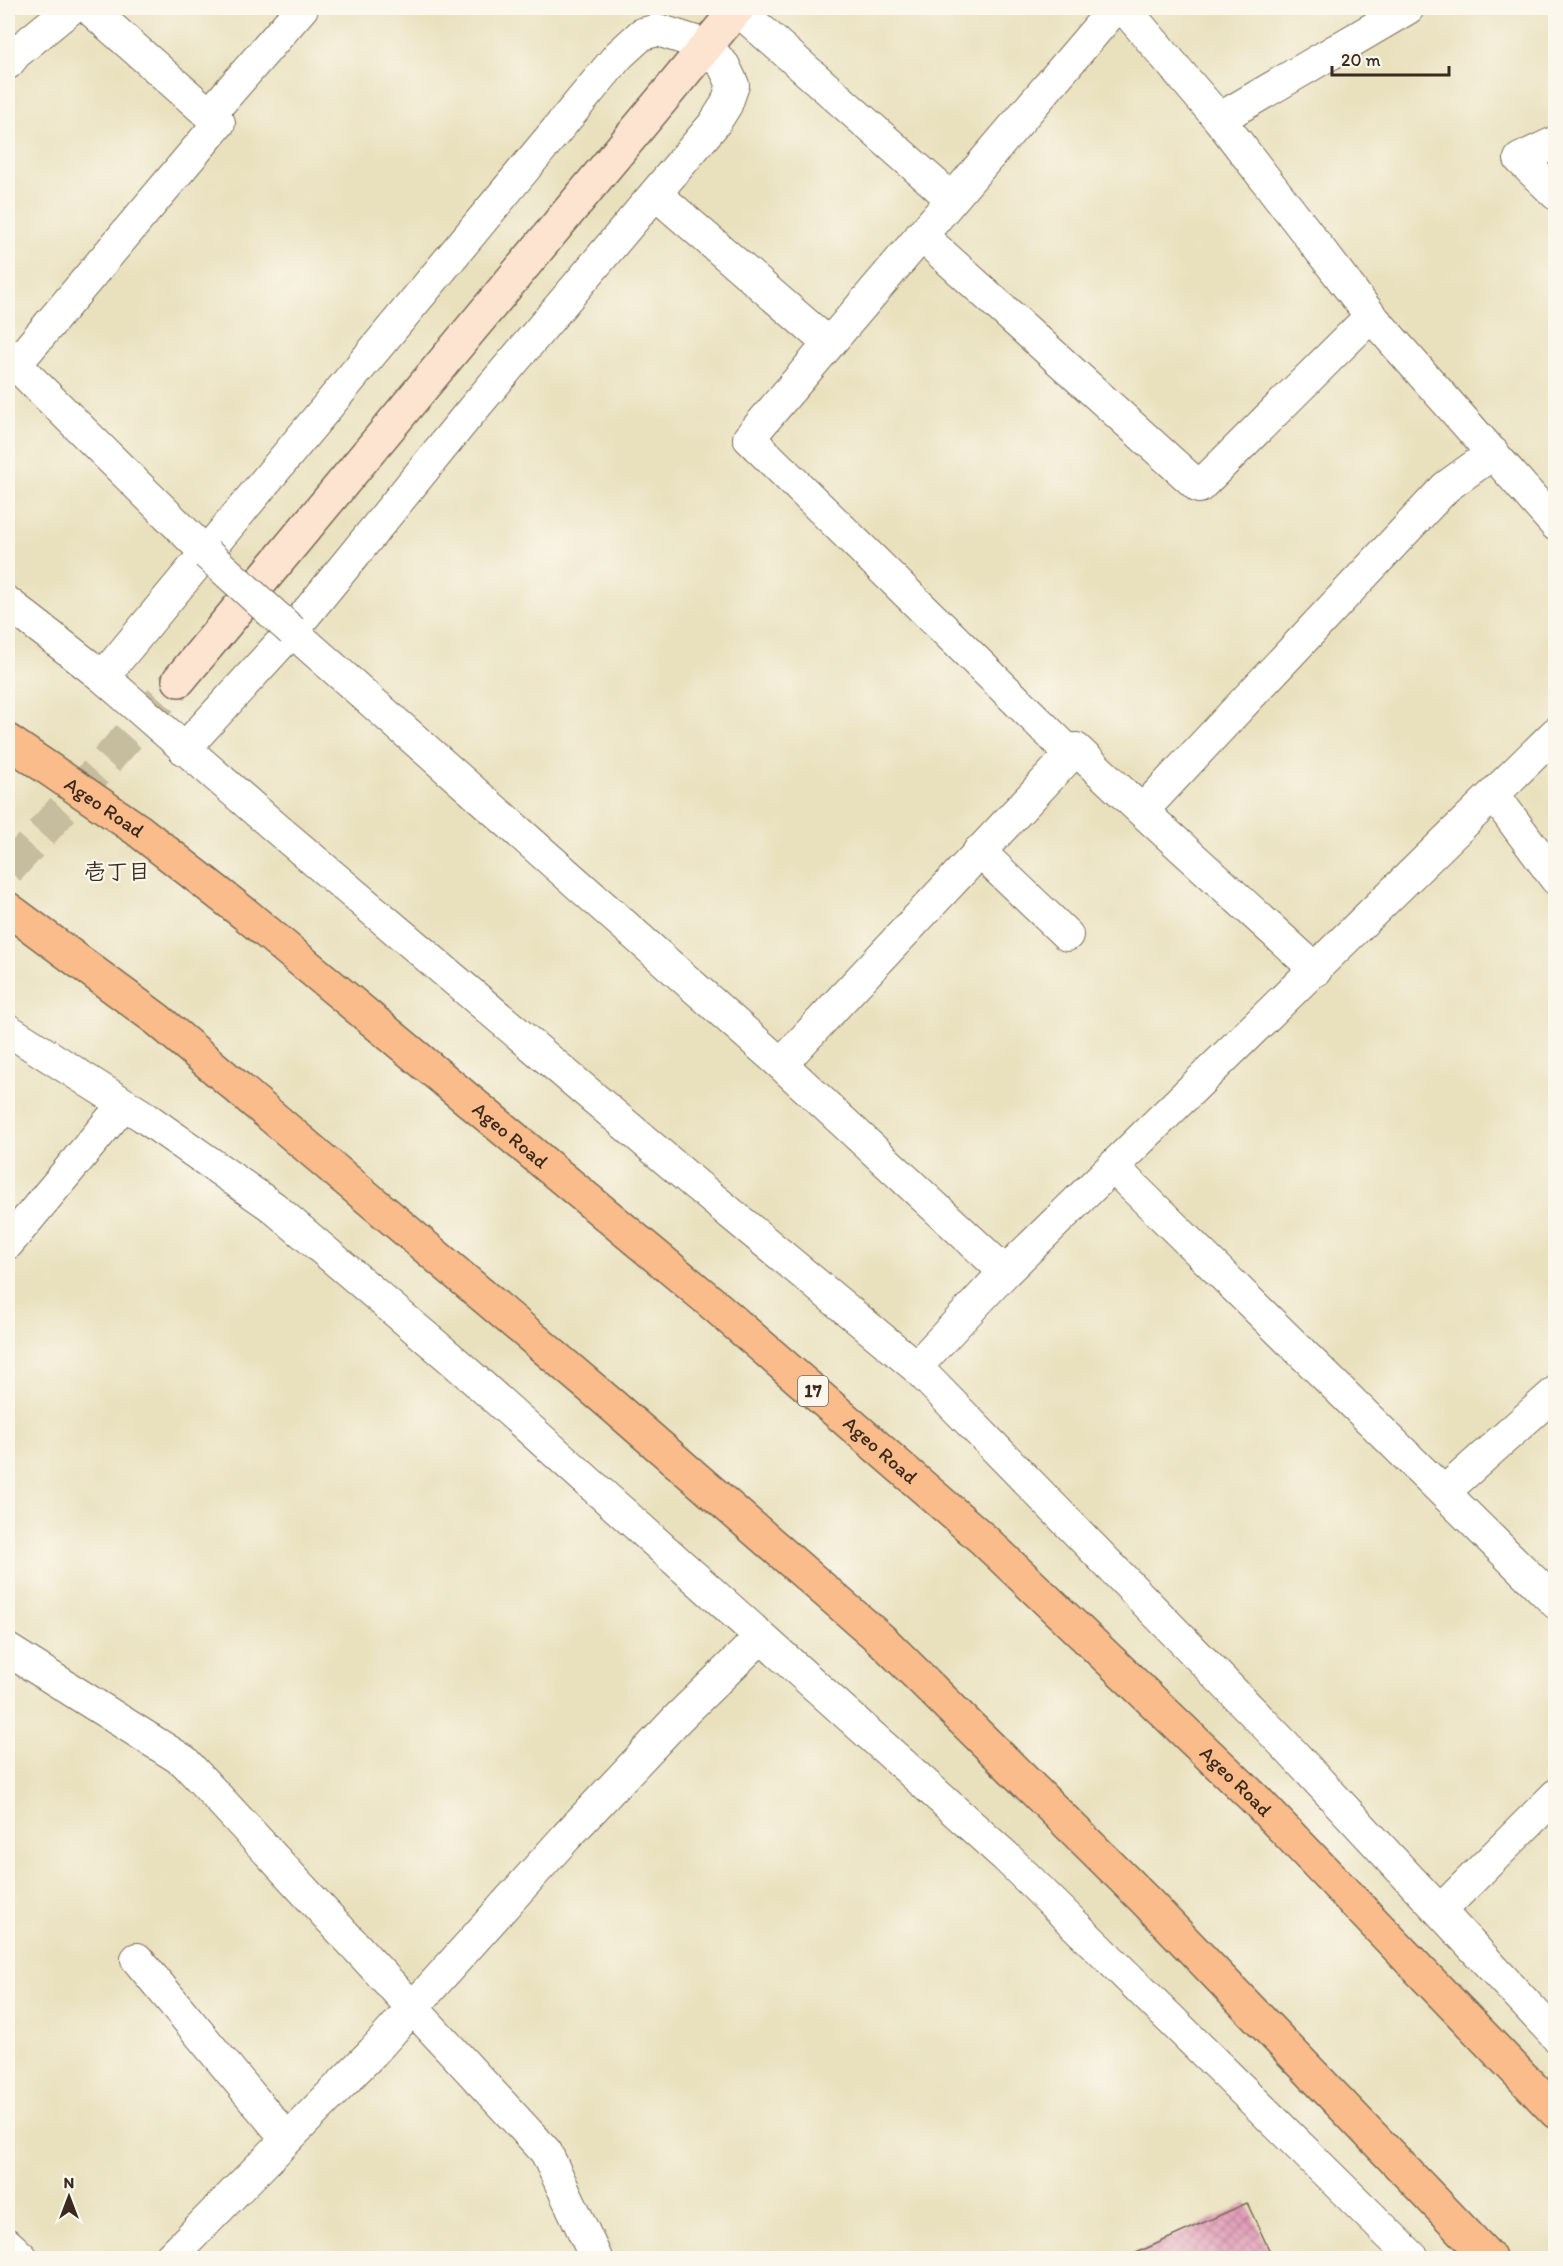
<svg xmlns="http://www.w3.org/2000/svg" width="1563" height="2266" viewBox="0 0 1563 2266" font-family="Itim,'Klee One',sans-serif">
<defs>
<pattern id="building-cross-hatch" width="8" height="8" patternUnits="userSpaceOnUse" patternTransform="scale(1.5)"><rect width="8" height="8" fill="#e29db8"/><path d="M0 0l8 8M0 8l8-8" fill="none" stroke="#b88095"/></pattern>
</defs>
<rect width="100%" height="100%" fill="#fbf7ec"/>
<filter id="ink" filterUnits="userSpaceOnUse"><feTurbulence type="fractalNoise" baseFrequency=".0167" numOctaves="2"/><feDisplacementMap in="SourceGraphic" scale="12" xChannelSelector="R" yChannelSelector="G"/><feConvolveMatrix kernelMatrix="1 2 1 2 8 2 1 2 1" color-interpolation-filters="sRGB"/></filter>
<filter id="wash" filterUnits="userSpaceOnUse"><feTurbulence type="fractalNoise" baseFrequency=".008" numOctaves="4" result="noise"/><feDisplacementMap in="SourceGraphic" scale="24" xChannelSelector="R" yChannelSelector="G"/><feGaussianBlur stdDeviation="1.35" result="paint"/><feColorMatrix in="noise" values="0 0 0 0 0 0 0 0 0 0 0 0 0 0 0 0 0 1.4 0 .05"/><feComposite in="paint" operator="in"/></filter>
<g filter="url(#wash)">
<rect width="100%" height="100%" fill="#e9e1be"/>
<g id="blocks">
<path fill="url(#building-cross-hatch)" d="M1247 2203 1273 2258H1125Z"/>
</g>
</g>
<g filter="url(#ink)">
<use href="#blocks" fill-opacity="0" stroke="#786a56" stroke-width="1.5"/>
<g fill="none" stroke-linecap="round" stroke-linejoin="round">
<path stroke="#c6bc9e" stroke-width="33" stroke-dasharray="33 16" stroke-linecap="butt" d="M8 870 179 680"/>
<g stroke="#786a56" stroke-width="34">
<path id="street" d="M1124 8 1219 119 1371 316 1556 525
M737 9 952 199
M8 63 16 53 71 8
M209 115 302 8
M1219 119 1408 8
M1556 142 1520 159 1556 194
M657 195 829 344
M921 235 1199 487 1371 316
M8 357 207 554
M15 365 219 123 89 8
M8 603 103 677 276 828 694 1183 916 1367 1284 1744 1556 2036
M292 631 781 1064 1005 1272
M103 677 619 55 642 34 658 30 705 45 724 66 733 85 726 105 714 124 468 415 292 631 184 749
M1071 754 749 438 1115 8
M1494 795 1556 879
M1142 811 1316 970
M979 851 1067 935
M8 1030 143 1116 273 1207 455 1362 1005 1856 1413 2258
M781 1064 1076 749 1142 811 1446 487 1493 453
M1114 1168 1556 1603
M8 1243 124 1104
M916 1367 1005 1272 1556 733
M1444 1492 1556 1392
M8 1650 184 1761 546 2152 596 2258
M1440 1911 1556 1795
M137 1959 287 2139
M8 2245 22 2258
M170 2258 373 2052 566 1837 678 1718 761 1637"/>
</g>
<g stroke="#786a56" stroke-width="36">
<path id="secondary" d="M179 680 738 8"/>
</g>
<g stroke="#786a56" stroke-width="36">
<g id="highway">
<path id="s1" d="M8 741 138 830 245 914 705 1297 984 1540 1254 1798 1556 2112"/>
<path d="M8 909 158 1020 613 1406 884 1642 1145 1900 1489 2258"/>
</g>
</g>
<use href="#street" stroke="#fff" stroke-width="32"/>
<use href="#secondary" stroke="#fde4d1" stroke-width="33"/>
<use href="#highway" stroke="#fabc8b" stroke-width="33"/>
<g stroke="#786a56" stroke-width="34" stroke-linecap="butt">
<path id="street-bridge" d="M207 554 292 631"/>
</g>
<use href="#street-bridge" stroke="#fff" stroke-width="32"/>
</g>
</g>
<g text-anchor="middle" stroke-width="4.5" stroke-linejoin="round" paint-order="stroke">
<rect fill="#fbf7ec" stroke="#75685c" stroke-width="1.5" x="798" y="1376" width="30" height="30" rx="4.5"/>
<g font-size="18" font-weight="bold" fill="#3b2a1e">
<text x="813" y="1397">17</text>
</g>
<g font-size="20" fill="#3b2a1e" stroke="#fbf7ec">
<text dy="7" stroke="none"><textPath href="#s1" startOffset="117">Ageo Road</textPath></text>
<text dy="7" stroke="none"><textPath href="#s1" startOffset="639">Ageo Road</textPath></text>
<text dy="7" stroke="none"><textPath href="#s1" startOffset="1125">Ageo Road</textPath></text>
<text dy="7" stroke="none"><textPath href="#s1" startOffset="1611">Ageo Road</textPath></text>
</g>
<g font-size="22" font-weight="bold" fill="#3b2a1e" stroke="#fbf7ec">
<text x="117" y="879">壱丁目</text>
</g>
</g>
<rect width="1563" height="2266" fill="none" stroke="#fbf7ec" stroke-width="30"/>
<g transform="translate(69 2197)" stroke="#fbf7ec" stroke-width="4.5" paint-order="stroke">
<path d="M0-4.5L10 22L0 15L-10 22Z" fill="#3b2a1e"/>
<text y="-9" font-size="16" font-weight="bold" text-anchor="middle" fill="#3b2a1e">N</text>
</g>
<path d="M1332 66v9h117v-9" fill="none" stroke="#3b2a1e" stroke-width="3"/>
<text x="1341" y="66" font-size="18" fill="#3b2a1e" stroke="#fbf7ec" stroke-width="4.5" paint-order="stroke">20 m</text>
</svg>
